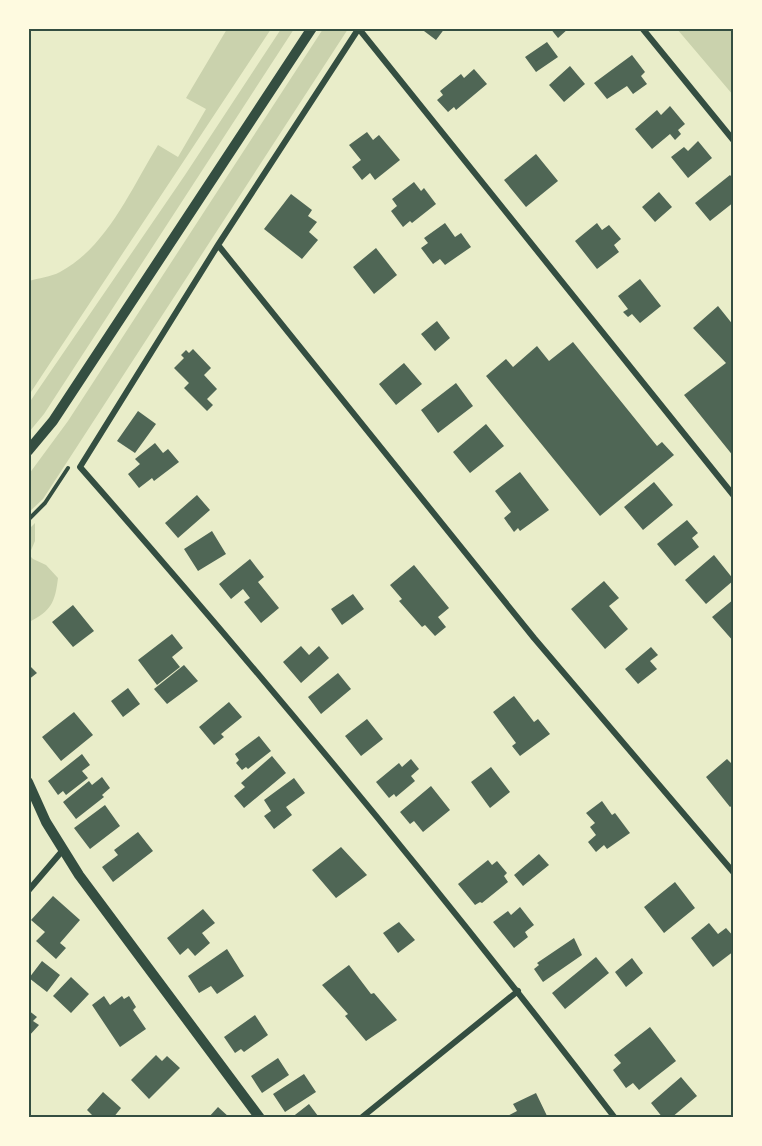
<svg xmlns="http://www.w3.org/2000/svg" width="762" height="1146" viewBox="0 0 762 1146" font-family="Poppins,sans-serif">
<rect width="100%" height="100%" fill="#e9edc9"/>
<path fill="#cad2ad" d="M227 29H271L29 395V281C38 278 51 277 60 272 107 247 131 189 158 145L178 157 206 109 186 98Z
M281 29H294L44 414 29 432V403L185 175Z
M323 29H348L43 499 29 512V474L68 421Z
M677 29H733V95Z
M35 523V541L29 555 33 559 46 565 58 578C55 603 51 611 29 622V529Z"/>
<path fill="#4f6655" d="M420 28H445L436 40Z
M550 28H569L558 38Z
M547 42 558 57 536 72 525 57Z
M632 55 645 72 641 76 647 84 633 94 627 86 607 99 594 83Z
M570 66 585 84 564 102 549 85Z
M474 69 487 84 456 110 454 107 448 112 437 100 443 95 440 91 461 74 464 78Z
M670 106 685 124 678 130 681 134 675 140 670 134 652 149 635 129 657 110 661 115Z
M367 132 373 140 379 135 400 160 375 180 370 173 362 180 352 167 361 160 349 145Z
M698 141 712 158 688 178 671 157 684 147 688 151Z
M536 154 558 181 526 207 504 180Z
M730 175 734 180V202L710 221 695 203Z
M414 182 421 191 424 188 436 204 412 223 410 221 403 227 391 211 397 206 392 199Z
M659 192 672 207 655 222 642 207Z
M291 194 312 210 308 216 317 222 309 232 318 240 302 259 264 229Z
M445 223 455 237 461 233 471 247 445 265 440 259 433 264 421 248 428 243 424 238Z
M597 223 602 230 609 225 621 239 614 245 619 252 597 269 575 241Z
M376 248 397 275 374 294 353 267Z
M640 279 661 306 640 323 632 314 628 317 623 312 628 309 618 296Z
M718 306 734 326V457L684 395 726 363 693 328Z
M437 321 450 338 435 351 421 334Z
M573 342 657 446 662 442 674 455 600 516 486 376 506 359 513 367 537 346 549 361Z
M193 349 211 368 204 375 217 389 207 399 213 405 207 411 184 388 189 383 174 368 184 358 181 355 186 350 189 353Z
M404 363 422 384 396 405 379 384Z
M456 383 473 406 438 433 421 410Z
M138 411 156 424 135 453 117 441Z
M486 424 504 446 470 473 453 452Z
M155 443 163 453 168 449 179 462 154 481 152 478 139 488 128 474 140 464 135 459Z
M520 472 549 510 520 531 518 528 514 532 504 518 511 512 495 491Z
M654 482 673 505 643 530 624 507Z
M197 495 210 510 178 538 165 523Z
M687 520 698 533 692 538 699 547 675 566 657 544Z
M212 531 226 554 198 571 184 549Z
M714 555 734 580 706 604 685 580Z
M250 559 264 577 258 582 279 608 261 623 244 602 250 598 243 589 231 599 219 584Z
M414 565 449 608 438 617 446 627 435 636 425 625 422 627 399 601 402 599 390 585Z
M604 581 619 598 609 606 628 629 605 649 571 609Z
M353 594 364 609 342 625 331 609Z
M734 599V642L712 617Z
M73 605 94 631 73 647 52 622Z
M172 634 183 648 172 657 180 667 157 685 138 660Z
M301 646 309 655 319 646 329 658 301 683 283 662Z
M651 647 658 655 650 661 657 669 638 684 625 669Z
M28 664 37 673 28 680Z
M184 665 198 681 167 704 154 689Z
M338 673 351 689 321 714 308 697Z
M128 688 140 704 123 717 111 701Z
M514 696 534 722 538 719 550 734 520 756 512 746 516 743 493 712Z
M229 702 242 717 221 734 224 737 214 745 199 727Z
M74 712 93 735 61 761 42 737Z
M367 719 383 739 361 756 345 736Z
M259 736 271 751 248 769 246 767 242 770 236 763 239 760 235 754Z
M82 754 90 765 82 771 88 778 66 795 63 791 58 795 48 781Z
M272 756 286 773 244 808 234 796 245 787 241 783Z
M411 759 419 769 411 776 415 781 396 797 394 794 389 798 376 782 399 763 402 767Z
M727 759 734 766V804L730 807 706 777Z
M491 767 510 792 490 808 471 782Z
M102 777 110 788 102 795 104 797 76 819 63 802 89 781 92 785Z
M294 778 305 793 286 807 292 815 274 829 264 816 271 811 264 800Z
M431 786 450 810 423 832 414 821 410 824 400 812Z
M602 801 612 815 615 813 630 833 607 849 604 845 596 852 588 842 596 835 590 827 595 823 586 813Z
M105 805 120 826 90 849 74 828Z
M138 832 153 851 113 882 102 867 118 855 114 850Z
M341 847 367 875 336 898 312 870Z
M539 854 549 865 523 886 514 875Z
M488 860 492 865 497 861 507 873 504 876 508 882 482 903 480 902 475 905 458 884Z
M675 882 695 908 664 933 644 907Z
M53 896 80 920 60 943 66 948 56 959 36 941 45 932 31 920Z
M520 907 534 925 525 932 528 937 514 948 493 922 508 911 511 915Z
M203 909 215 923 202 933 210 943 195 956 188 948 180 955 167 938Z
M399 922 415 940 398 953 383 933Z
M709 923 718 934 726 928 734 937V951L713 967 691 938Z
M574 938 582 955 543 982 534 969 539 965 537 963Z
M227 949 244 976 217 994 211 986 199 993 188 976Z
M596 957 609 973 565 1009 552 993Z
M632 958 643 973 626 987 615 972Z
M42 961 60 975 47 992 29 978Z
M349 965 371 994 374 993 397 1020 366 1041 345 1016 348 1014 322 985Z
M71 977 89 994 71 1013 53 996Z
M104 996 110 1005 122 996 124 999 129 996 136 1007 133 1010 146 1029 120 1047 92 1005Z
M28 1010 37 1017 33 1021 39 1025 28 1037Z
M255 1015 268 1035 244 1052 241 1049 235 1053 224 1037Z
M650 1027 676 1061 639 1090 633 1083 626 1088 613 1070 621 1063 614 1055Z
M156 1055 162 1061 167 1056 180 1068 149 1099 131 1080Z
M278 1058 289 1075 262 1093 251 1076Z
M304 1074 316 1092 285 1112 273 1094Z
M681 1077 697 1096 671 1118H663L651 1103Z
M103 1092 121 1108 113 1118H95L87 1110Z
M536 1093 548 1118H504L517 1111 513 1104Z
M309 1104 318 1116 315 1118H291Z
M218 1107 230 1118H208Z"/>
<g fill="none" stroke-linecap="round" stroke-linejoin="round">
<path stroke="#344e41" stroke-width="4" d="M28 520 45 503 68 468"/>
<path stroke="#344e41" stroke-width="6" d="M359 28 218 245 80 467C265 678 445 895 615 1118
M642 28 734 141
M359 29 734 496
M218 245 534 638 734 873
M28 891 63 850
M361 1118 518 991"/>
<path stroke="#344e41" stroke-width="10" d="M28 451 53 421 312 28
M28 782 46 822 79 875 260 1118"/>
</g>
<rect width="762" height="1146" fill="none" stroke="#fefae0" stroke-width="60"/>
<rect x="30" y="30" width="702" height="1086" fill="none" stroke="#344e41" stroke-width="2"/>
</svg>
